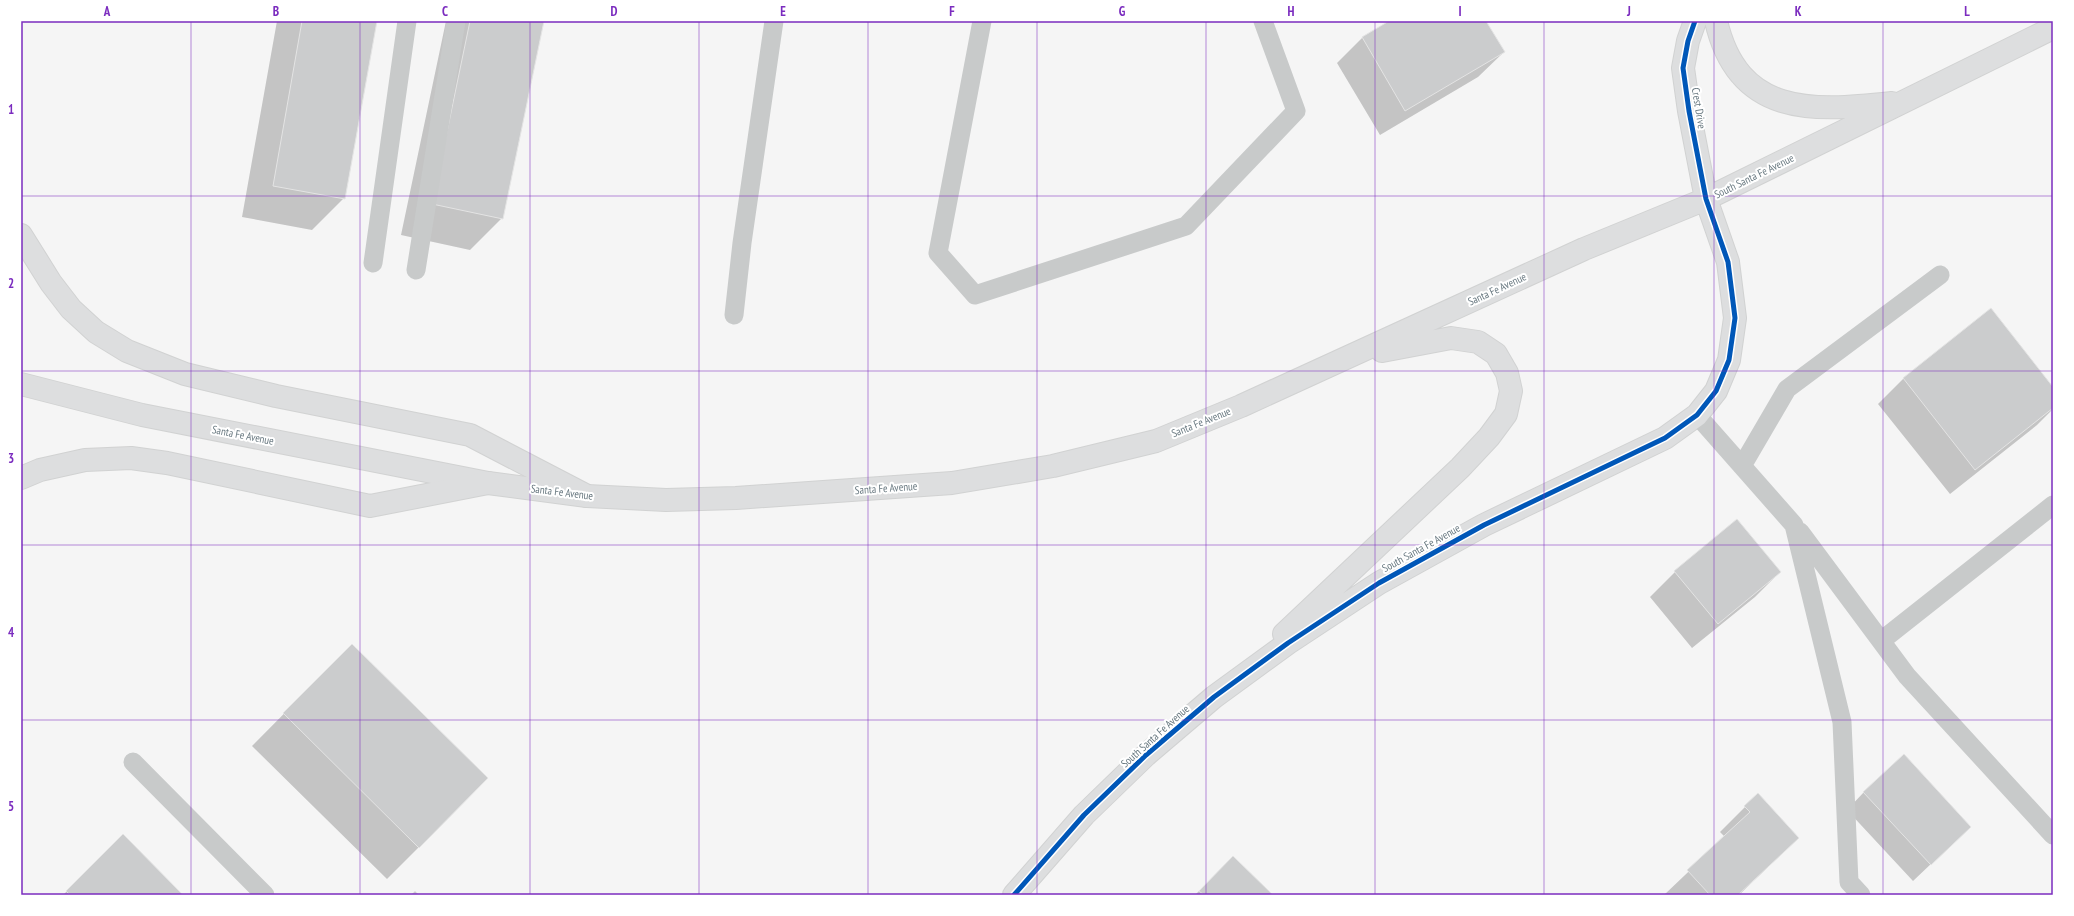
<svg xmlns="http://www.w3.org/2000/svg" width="2074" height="916" viewBox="0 0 2074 916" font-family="'PT Sans Narrow',sans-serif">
<rect width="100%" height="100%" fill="#f5f5f5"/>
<path fill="#0003" d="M277 21H376L344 198 312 230 242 217Z
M446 21H543L502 218 470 250 401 235Z
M1391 21H1485L1504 52 1478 77 1380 135 1337 63 1362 38Z
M1991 310 2053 388V409L2037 425 1950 494 1878 404 1903 379Z
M1675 572H1780L1755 597 1692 648 1650 597Z
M352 645 419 847 387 879 252 746Z
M1864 792 1952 844 1913 881 1847 810Z
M1745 807 1798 838 1739 895H1664L1725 837 1720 832Z
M123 836 181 895H63Z
M1233 857 1272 895H1195Z"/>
<path fill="#cbcccd" stroke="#e4e4e4" d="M302 21H377L345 199 273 186Z
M470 21H544L503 219 432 204Z
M1389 21H1486L1505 52 1405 111 1362 37Z
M1991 308 2053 387V408L1975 470 1903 378Z
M1737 519 1781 572 1718 624 1674 571Z
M352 644 488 778 419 848 283 713Z
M1904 754 1971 827 1931 865 1863 792Z
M1758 793 1799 838 1738 895H1710L1687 870 1750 812 1744 806Z
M123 834 183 895H70L66 891Z
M1233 856 1273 895H1204L1199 891Z
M415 891 419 895H411Z"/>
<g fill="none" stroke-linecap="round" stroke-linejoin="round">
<g stroke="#d1d2d2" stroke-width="24">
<path id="secondary" d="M1716 21C1738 116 1811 112 1892 103
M21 384 142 415 488 483 587 496 666 500 736 498 952 483 1053 466 1156 441 1241 406 1584 249 1706 199 2053 28
M1284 634 1460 468 1489 437 1506 414 1511 391 1507 373 1496 354 1478 342 1451 338 1382 351
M1014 895 1084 815 1146 755 1214 697 1288 643 1379 583 1484 525 1665 438 1697 415 1716 391 1729 360 1735 318 1728 262 1706 199 1689 111 1683 68 1688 41 1695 21"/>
</g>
<g stroke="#d1d2d2" stroke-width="24">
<path id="highway" d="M21 235 51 283 71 309 96 332 127 351 185 374 276 396 470 435 587 496
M21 478 40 470 85 460 131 458 167 463 370 506 488 483"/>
</g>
<path stroke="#c8caca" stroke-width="19" d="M982 21 938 253 975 295 1186 226 1296 111 1263 21
M373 263 407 21
M416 270 456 21
M734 315 742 243 774 21
M1697 415 1794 525 1842 722 1849 882 1861 895
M1742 466 1787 389 1940 275
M1800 532 1907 676 2053 835
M1881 641 2053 505
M133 762 265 895"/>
<use href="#secondary" stroke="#dddedf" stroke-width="22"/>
<use href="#highway" stroke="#dddedf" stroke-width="22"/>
<g stroke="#fff" stroke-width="8">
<path id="cycleway" d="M1014 895 1084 815 1146 755 1214 697 1288 643 1379 583 1484 525 1665 438 1697 415 1716 391 1729 360 1735 318 1728 262 1706 199 1689 111 1683 68 1688 41 1695 21"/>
</g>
<use href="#cycleway" stroke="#0057b8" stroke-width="5"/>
</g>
<path fill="none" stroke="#7b2cbf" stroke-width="1" stroke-opacity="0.55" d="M191 21V895M360 21V895M530 21V895M699 21V895M868 21V895M1037 21V895M1206 21V895M1375 21V895M1544 21V895M1714 21V895M1883 21V895M21 196H2053M21 371H2053M21 545H2053M21 720H2053"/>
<g text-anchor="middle" stroke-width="4" stroke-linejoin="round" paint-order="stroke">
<g font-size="11" fill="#697981" stroke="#fff">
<text transform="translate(1699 108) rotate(81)" y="4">Crest Drive</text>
<text transform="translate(1754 176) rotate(-26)" y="4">South Santa Fe Avenue</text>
<text transform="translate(1497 289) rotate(-25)" y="4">Santa Fe Avenue</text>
<text transform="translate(1201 422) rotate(-22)" y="4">Santa Fe Avenue</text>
<text transform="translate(243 435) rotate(11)" y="4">Santa Fe Avenue</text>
<text transform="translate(886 488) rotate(-4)" y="4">Santa Fe Avenue</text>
<text transform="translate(562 492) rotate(7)" y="4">Santa Fe Avenue</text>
<text transform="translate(1421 548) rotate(-29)" y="4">South Santa Fe Avenue</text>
<text transform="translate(1155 736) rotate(-42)" y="4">South Santa Fe Avenue</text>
</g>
</g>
<rect width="2074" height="916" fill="none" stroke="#ffffff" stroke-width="44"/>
<rect x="22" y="22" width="2030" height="872" fill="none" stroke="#7b2cbf" stroke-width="1.5"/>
<g font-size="13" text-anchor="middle" font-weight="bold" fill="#7b2cbf">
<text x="107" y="16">A</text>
<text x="276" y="16">B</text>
<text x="445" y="16">C</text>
<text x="614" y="16">D</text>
<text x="783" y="16">E</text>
<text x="952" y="16">F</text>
<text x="1122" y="16">G</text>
<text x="1291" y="16">H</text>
<text x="1460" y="16">I</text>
<text x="1629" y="16">J</text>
<text x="1798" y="16">K</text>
<text x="1967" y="16">L</text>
<text x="11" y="114">1</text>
<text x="11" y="288">2</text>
<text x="11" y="463">3</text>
<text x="11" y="637">4</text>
<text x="11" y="811">5</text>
</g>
</svg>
